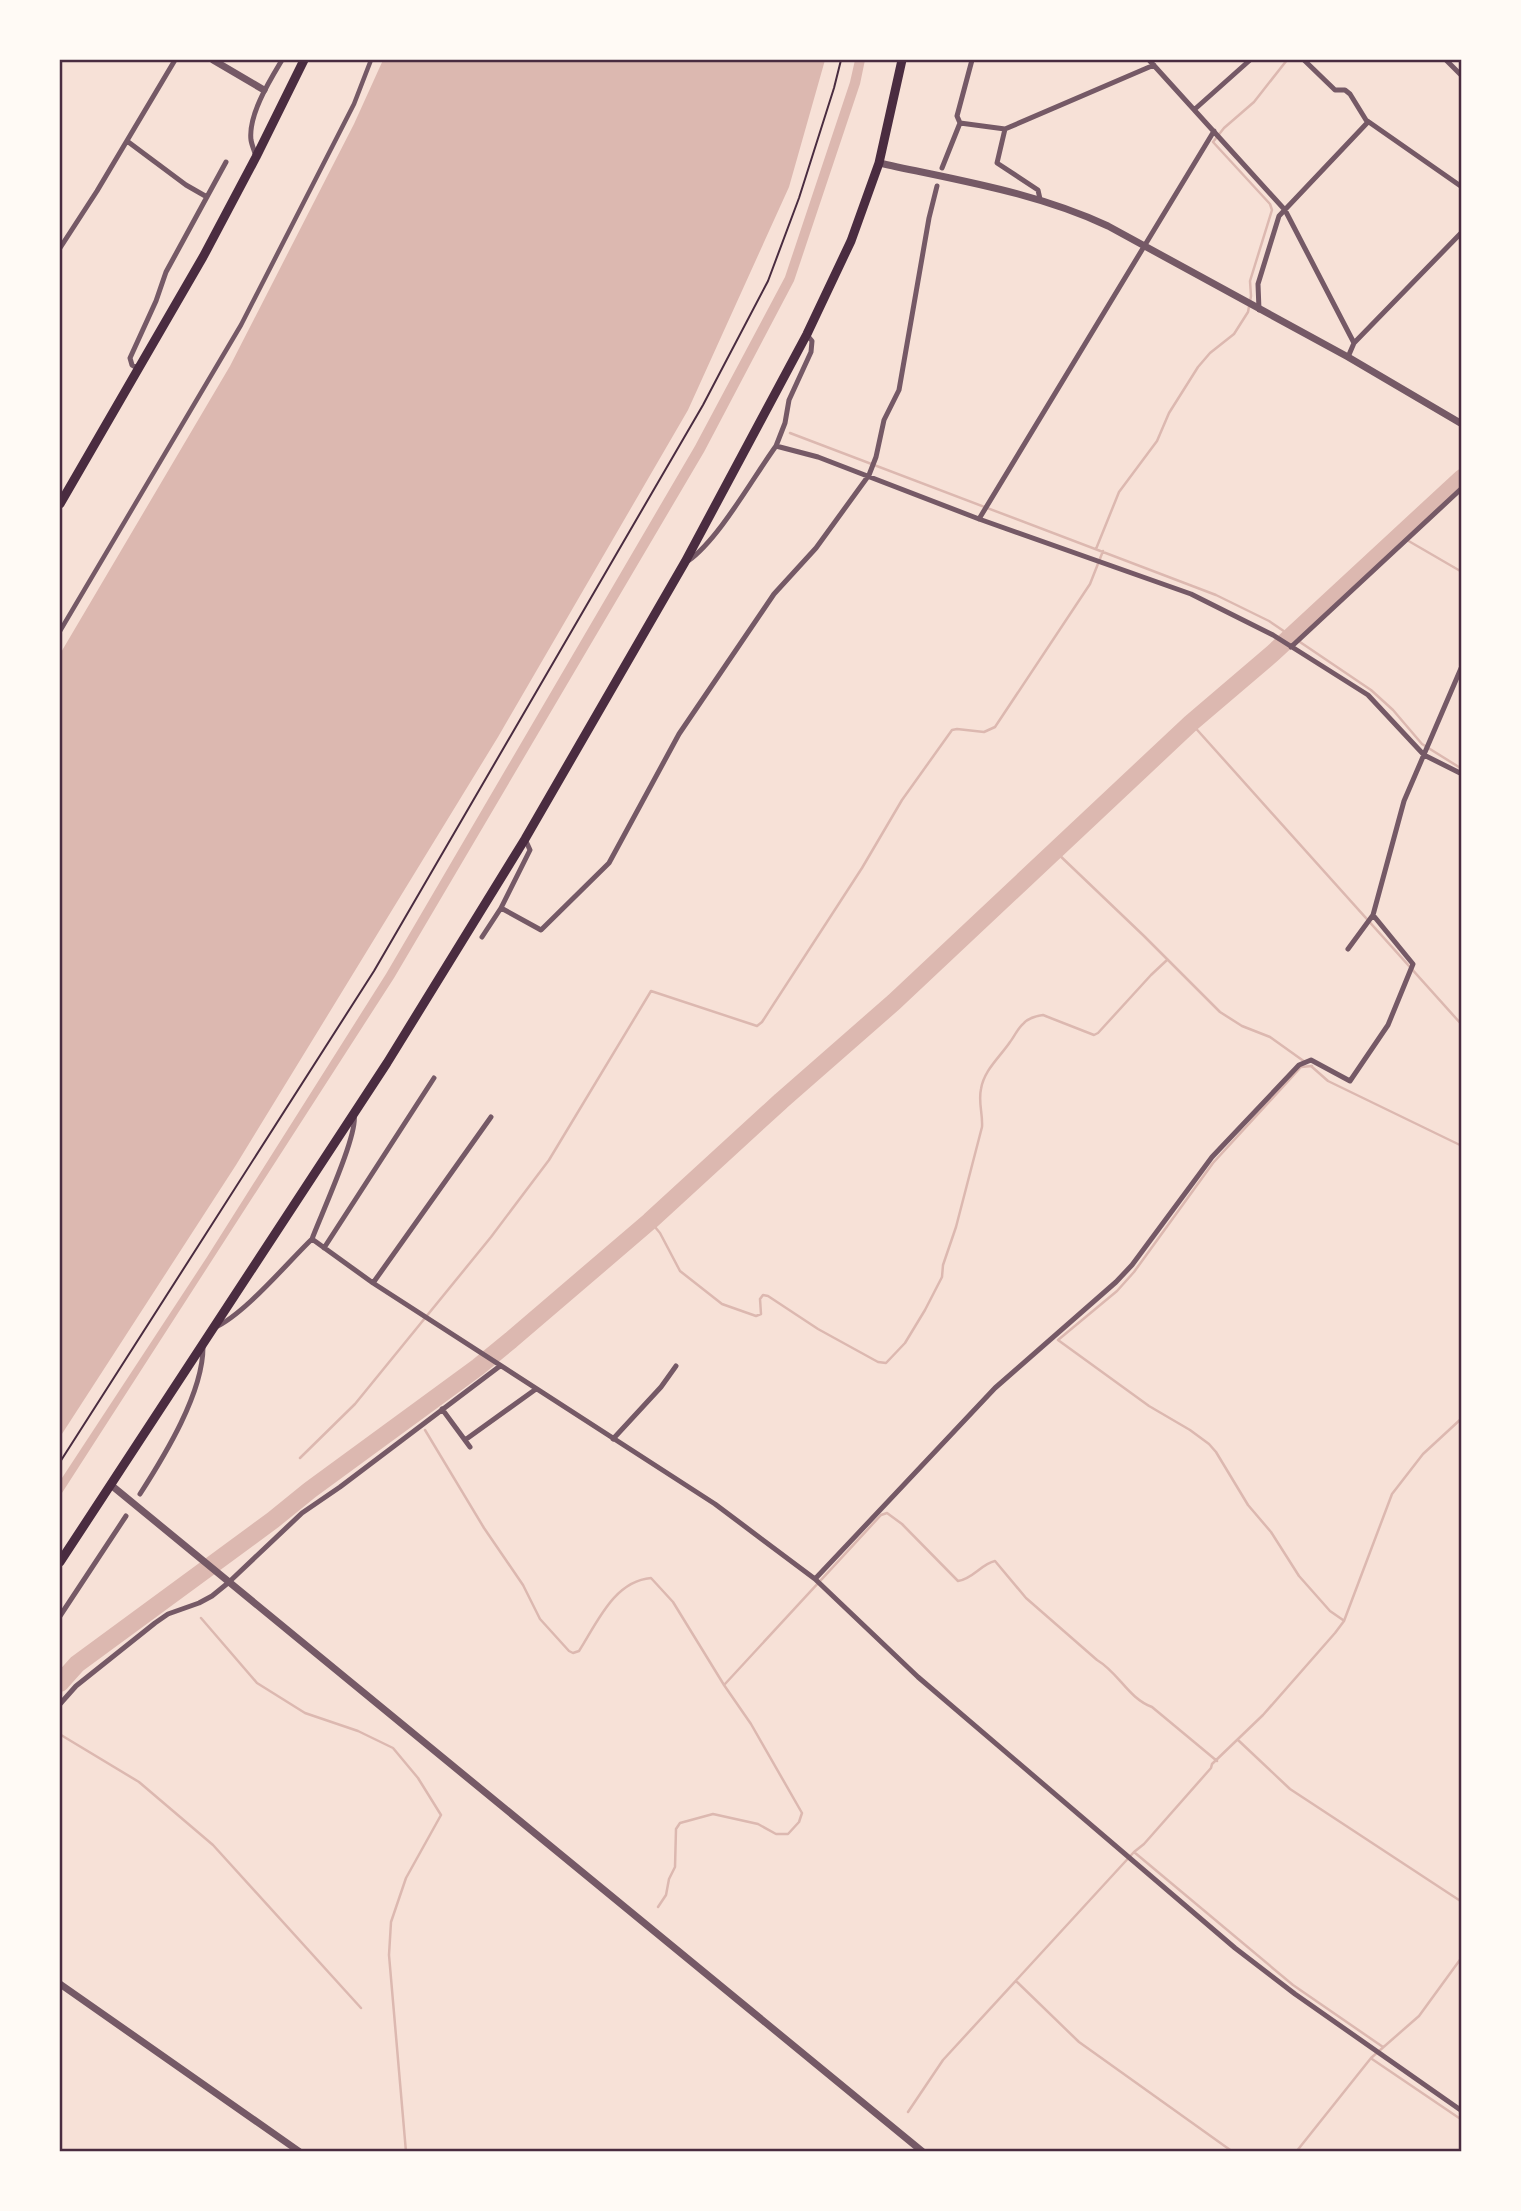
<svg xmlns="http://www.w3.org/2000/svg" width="1521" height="2211" viewBox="0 0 1521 2211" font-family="Signika,sans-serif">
<rect width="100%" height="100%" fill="#f7e1d7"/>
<path fill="#dcb8b0" d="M383 60H825L789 187 688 410 498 737 236 1165 60 1437V654L230 366 354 124Z
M855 60H865L860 84 794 281 704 452 394 978 60 1496V1481L207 1257 386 974 695 446 785 277 850 82Z"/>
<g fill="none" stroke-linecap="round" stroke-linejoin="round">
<path stroke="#dcb8b0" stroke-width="2.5" d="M790 433 1216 595 1269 621 1371 690 1393 710 1422 744 1462 769
M1400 536 1462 572
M1096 549 1119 492 1157 441 1169 413 1198 367 1210 353 1234 334 1248 312 1251 296 1250 281 1272 210 1270 204 1213 142 1224 128 1254 102 1287 60
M1191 723 1462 1025
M1055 851 1144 936 1220 1012 1242 1026 1270 1037 1305 1062
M1311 1066 1328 1081 1462 1146
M1312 1066 1301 1067 1213 1163 1134 1272 1117 1291 1058 1340 1149 1406 1190 1430 1209 1444 1216 1452 1248 1505 1271 1532 1299 1576 1330 1611 1343 1620
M650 1221 660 1233 680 1271 722 1304 756 1316 761 1314 760 1299 763 1295 768 1296 818 1329 878 1362 886 1363 905 1343 925 1310 942 1277 943 1265 956 1227 982 1127C983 1114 978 1102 981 1089 984 1070 1000 1057 1010 1042 1014 1037 1018 1028 1023 1024 1027 1019 1036 1016 1043 1015L1094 1035 1098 1033 1151 975 1167 960
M425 1430 484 1528 523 1585 540 1619 569 1651 573 1653 579 1651C597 1623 614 1581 651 1578L673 1602 724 1685 751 1724 802 1813 799 1822 788 1834H776L758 1824 713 1814 680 1823 676 1829 675 1867 669 1879 666 1895 658 1907
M300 1458 355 1404 491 1237 549 1160 651 991 751 1024 757 1026 762 1022 862 868 902 800 952 730 957 729 984 732 995 727 1090 584 1103 551
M177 1590 181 1595
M201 1618 257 1683 305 1713 358 1731 393 1748 418 1778 441 1815 406 1878 391 1922 389 1955 406 2152
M725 1684 881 1515 887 1513 902 1524 958 1581C973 1579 981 1564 995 1561L1026 1598 1097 1660C1119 1673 1128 1698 1152 1707L1217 1761
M61 1735 139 1782 213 1845 361 2008
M1238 1740 1290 1789 1462 1902
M1134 1852 1293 1985 1383 2047
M1016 1981 1079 2042 1233 2152
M1372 2059 1462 2120
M908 2112 943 2060 1134 1852 1144 1844 1211 1768 1212 1764 1263 1715 1335 1633 1344 1621 1392 1494 1423 1454 1462 1418
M1296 2152 1371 2058 1419 2016 1462 1957"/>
<path stroke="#dcb8b0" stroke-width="18" d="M60 1683 77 1664 273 1520 310 1490 478 1367 511 1340 650 1221 781 1101 894 1002 1191 723 1273 653 1462 478"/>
<path stroke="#4a2c40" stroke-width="2" d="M60 1462 374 971 703 405 768 281 799 198 834 88 841 60"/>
<path stroke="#755966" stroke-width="4.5" d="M60 631 241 325 354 104 371 60"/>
<path stroke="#755966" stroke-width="5" d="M1149 60 1285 210 1354 343
M1304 60 1335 90H1345L1350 94 1366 120 1462 187
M1446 60 1462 76
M1195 109 1250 60
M960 123 1005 129 1154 65
M1005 129 997 163 1038 190 1040 199
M127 141 186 185 207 197
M256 157C255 152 252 146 251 140 248 115 270 80 282 60
M942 168 960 123 957 116 972 60
M60 248 97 191 175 60
M1259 310 1258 284 1279 216 1368 122
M1348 357 1354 343 1462 232
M139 369 132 365 130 358 156 301 166 272 226 162
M776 446 785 423 789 400 811 352 812 341 807 335
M979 519 1214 131
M688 561C719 539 752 479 776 446L818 457 979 519 1191 594 1273 635 1368 695 1424 755 1462 774
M1291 647 1462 488
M501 908 541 930 609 863 679 734 774 594 816 548 869 475 876 457 884 420 899 390 929 218 937 186
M482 937 501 908 530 850 525 839
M1348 949 1373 915 1404 801 1462 666
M312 1239C320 1217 359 1133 354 1114
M324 1248 434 1078
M373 1283 491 1117
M214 1328C245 1314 286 1264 312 1239L373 1283 715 1504 815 1579 918 1677 1235 1948 1295 1994 1462 2111
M442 1409 470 1447
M613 1439 661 1387 676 1366
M465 1440 536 1389
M140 1494C165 1455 203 1393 203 1347
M815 1579 995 1388 1116 1282 1132 1265 1212 1157 1299 1065 1311 1060 1350 1081 1388 1025 1413 964 1373 915
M60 1616 126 1516
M60 1704 76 1686 155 1623 168 1614 199 1603 212 1596 228 1583 302 1513 340 1487 500 1366"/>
<path stroke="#755966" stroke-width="7" d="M213 60 264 90
M879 163C956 180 1035 192 1108 226L1348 357 1462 424
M111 1485 923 2152
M60 1984 300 2152"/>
<path stroke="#4a2c40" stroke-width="9" d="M60 504 203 257 256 157 304 60
M60 1562 387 1063 525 839 685 562 807 334 851 241 879 163 902 60"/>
</g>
<rect width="1521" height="2211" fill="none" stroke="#fffaf5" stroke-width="122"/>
<rect x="61" y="61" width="1399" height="2089" fill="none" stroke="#4a2c40" stroke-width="2.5"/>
</svg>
